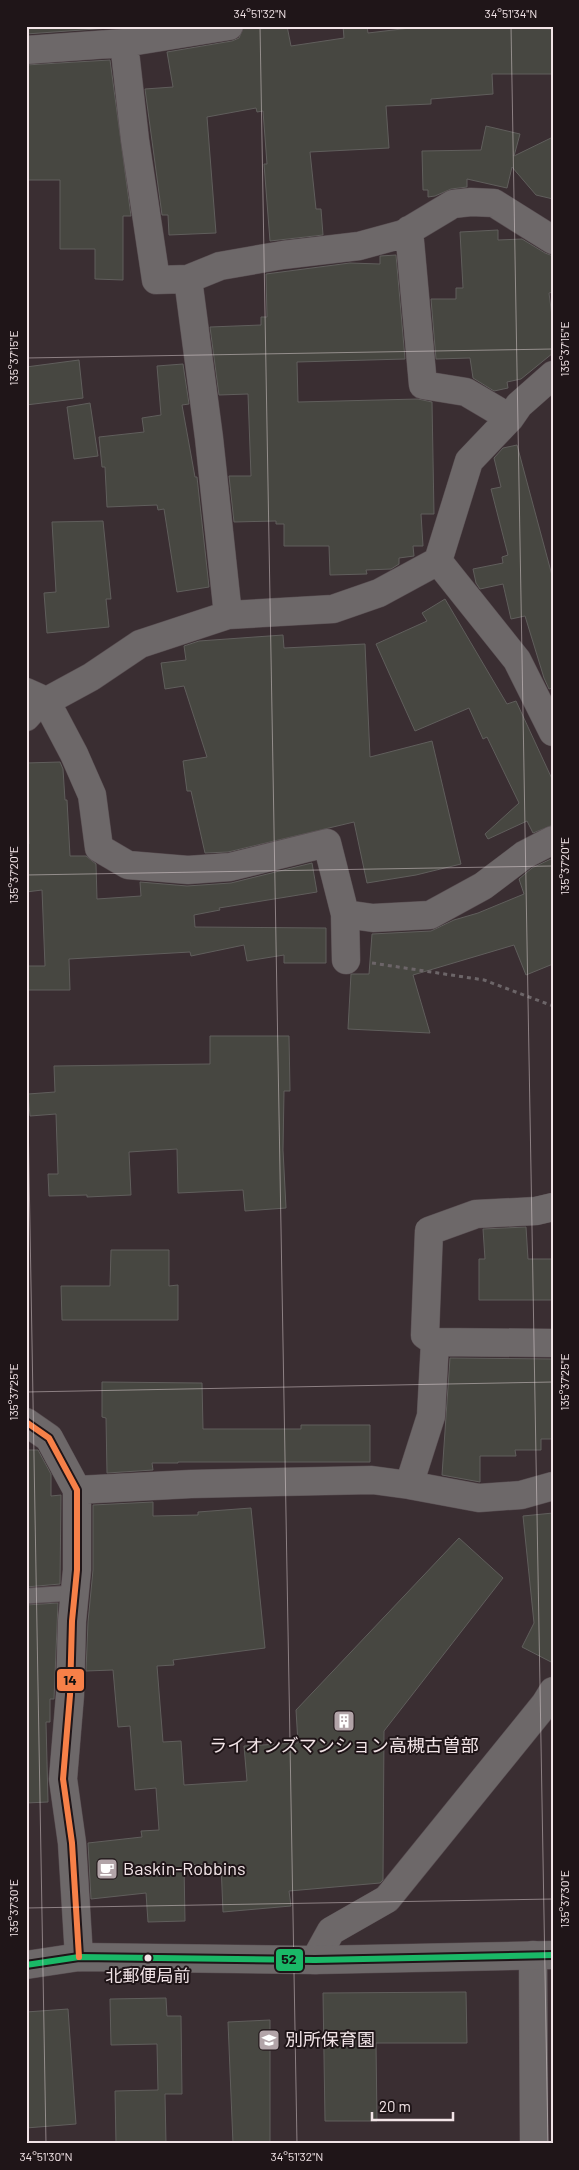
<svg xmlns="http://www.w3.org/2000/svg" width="579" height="2170" viewBox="0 0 579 2170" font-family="Barlow,'Noto Sans JP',sans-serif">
<rect width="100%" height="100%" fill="#3a2e32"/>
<path fill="#474741" stroke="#605e5c" d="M26 26H110V28L26 34Z
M244 26H287L291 46 344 38 343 26H367L368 33 427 26 553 29V74H492L493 94 431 99V104L386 106 389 148 310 152 316 209H321L323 235 270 241 264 164H267L263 111 257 112 256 108 207 117 216 233 169 235 168 215H162L145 89 173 87 167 52 232 41 239 38Z
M110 60 131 216H123V280L95 279V249H60V180H26V65Z
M486 126 520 134 514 156 553 137V199L536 195 512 167 507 188 467 179V187L451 189 435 196 428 197V190H423L422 151 481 150Z
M498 230V240L522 239 545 253 553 256V292L549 293 553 324V353L521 379 507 382 508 388 494 391 473 378 470 358 436 359 431 299H456V288H463L460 232Z
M396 255 405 359 297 362 298 402 418 399 432 402 434 514H421L423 546H413L414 556 399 558V564L391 569 366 570 367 574 330 575 329 546H284V524H276V521L234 522 229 476H251L248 394 219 395 210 327 261 325V317H267L266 274 350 263 380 264V256Z
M79 360 83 398 26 405V367Z
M183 364 189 404 182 405 195 477H197L209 587 177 592 164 509 158 510 157 505 107 507 105 467H102L99 437 144 432 142 418 161 415 157 366Z
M90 403 98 456 74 459 67 407Z
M517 445 553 579V688L549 689 544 678 525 616 511 619 503 584 480 589 476 583 473 569 503 563 502 557 508 555 491 489 501 487 494 458 503 448Z
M103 521 111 599H106L109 627 47 633 44 593 56 592 52 522Z
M445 599 507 704 516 701 553 781V825L533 833 527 821 488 839 485 834 519 803 487 737 483 739 469 708 415 731 376 644 427 621 422 613Z
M283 635 284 648 365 644 370 757 432 741 461 864 416 875 367 883 354 822 228 852 205 853 191 791H187L183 761 207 757 184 686 165 689 161 663 186 660 184 646 199 641Z
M60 762 63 769 65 800H67L70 856H86L96 864 97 899 141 896 140 882 187 886 231 883 312 863 317 892 219 908 220 910 194 915 195 927 326 928V963H284V955L247 961 244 945 191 956 190 952 69 959 70 990H26V966H45L42 890 26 892V844H29L26 763Z
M553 858V964L526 975 514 945 413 975 430 1033 348 1029 351 974H369L372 934 431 931 454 920 478 913 524 894 519 879 532 868Z
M210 1036H289L290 1091H284L283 1150 286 1208 245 1211 243 1190 178 1193 177 1149 129 1152 131 1195 87 1197V1195L49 1196 48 1174H58L56 1114 30 1116 28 1094 55 1092 54 1066 210 1064Z
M526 1227 528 1259H553V1300H479V1259H485L483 1229Z
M111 1250H169V1286L178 1285V1320H62L61 1286H110Z
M450 1358 553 1359V1439H541V1450H515L516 1456H480V1482L442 1475Z
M102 1382 202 1383 203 1429H301V1425H370V1462H178V1463H152L153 1470 107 1473 106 1418 102 1417Z
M26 1450H38L51 1474V1496L61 1495 60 1584 26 1587Z
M153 1502V1516L198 1515V1512L251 1508 265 1648 173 1660 174 1665 157 1666 163 1742 181 1741 184 1785 247 1781 244 1746 298 1743 296 1710 459 1538 503 1578 384 1731 383 1880 380 1883 289 1891 291 1906 223 1912 221 1864 184 1865 185 1921 148 1922 146 1893 91 1899 88 1843 142 1837 141 1831 159 1830 156 1788 135 1790 130 1726 118 1727 113 1670 86 1671 88 1622 93 1570V1505Z
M553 1513V1663L522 1647 534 1623 523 1516Z
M58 1603 54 1699H50V1722H46L48 1802 26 1803V1605Z
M466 1992 467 2043H376L377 2121H325L323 1993Z
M166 1998 167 2016H181L182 2094H165L166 2144H116L115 2091 158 2090 157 2044 111 2045 110 1999Z
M68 2009 76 2124 26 2128V2012Z
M270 2020V2144H233L228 2022Z"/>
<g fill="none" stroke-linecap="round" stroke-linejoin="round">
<g stroke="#574c50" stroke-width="17">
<path id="service" d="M26 1596 74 1593"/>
</g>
<g stroke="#574c50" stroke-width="29">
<path id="minor" d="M124 43 229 26
M26 50 124 43 135 140 156 280 188 279 209 438 228 615
M409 230 423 385 466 392 510 418
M188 279 220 266 283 255 359 246 403 234 453 204 471 202 494 203 553 240
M438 561 517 660 553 732
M26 692 46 701 74 754 92 795 99 848 128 865 188 870 230 867 327 843 345 914 373 918 430 915 483 886 524 855 553 840
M26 717 34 708 91 677 140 644 228 615 333 609 379 593 438 561 469 461 510 418 519 405 553 375
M345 914 346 960
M435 1342 425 1335 429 1231 476 1214 536 1211 553 1207
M26 1422 49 1438 77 1490V1570L72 1621 70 1695 63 1779 72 1843 79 1957
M409 1485 431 1416 435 1342 553 1343
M77 1490 191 1484 372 1480 409 1485 479 1498 521 1495 553 1486
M533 1955 534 2144
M315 1960 331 1931 387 1899 545 1704 553 1691"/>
</g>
<g stroke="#574c50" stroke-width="29">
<path id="tertiary" d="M26 1965 79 1957 315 1960 553 1955"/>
</g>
<path stroke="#6c6568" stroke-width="3" stroke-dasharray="4 4" stroke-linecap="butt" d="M372 963 484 980 553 1006"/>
<use href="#service" stroke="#6d6869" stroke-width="15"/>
<use href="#minor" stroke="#6d6869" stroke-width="28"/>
<use href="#tertiary" stroke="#6d6869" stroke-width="28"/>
<g stroke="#1f1518" stroke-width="10">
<path id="bus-1" d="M26 1965 79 1957 315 1960 553 1955"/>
</g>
<g stroke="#1f1518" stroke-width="10">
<path id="bus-2" d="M26 1422 49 1438 77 1490V1570L72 1621 70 1695 63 1779 72 1843 79 1957"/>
</g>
<use href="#bus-1" stroke="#1ab867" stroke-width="6"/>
<use href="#bus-2" stroke="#f78048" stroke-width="6"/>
</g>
<path fill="none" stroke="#f2e4e7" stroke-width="1" stroke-opacity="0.45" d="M260 26 297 2144M511 26 548 2144M26 358 553 349M26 875 553 866M26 998 46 2144M26 1392 553 1382M26 1908 553 1899"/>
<defs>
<g id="building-square" transform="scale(1.125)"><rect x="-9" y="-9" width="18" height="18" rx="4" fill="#b2a4a8" stroke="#1f1518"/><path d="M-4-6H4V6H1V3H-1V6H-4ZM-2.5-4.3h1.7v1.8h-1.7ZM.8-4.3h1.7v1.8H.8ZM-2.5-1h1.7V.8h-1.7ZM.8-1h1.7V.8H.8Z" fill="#fff"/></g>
<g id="cafe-square" transform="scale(1.125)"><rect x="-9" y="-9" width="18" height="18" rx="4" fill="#b2a4a8" stroke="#1f1518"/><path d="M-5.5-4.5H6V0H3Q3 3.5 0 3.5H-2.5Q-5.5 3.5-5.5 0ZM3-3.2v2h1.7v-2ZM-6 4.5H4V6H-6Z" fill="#fff"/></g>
<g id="school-square" transform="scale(1.125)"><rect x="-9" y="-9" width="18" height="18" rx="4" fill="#b2a4a8" stroke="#1f1518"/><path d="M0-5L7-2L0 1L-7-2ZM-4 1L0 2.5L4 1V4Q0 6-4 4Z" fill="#fff"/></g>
</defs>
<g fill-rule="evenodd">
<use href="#building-square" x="344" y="1721"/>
<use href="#cafe-square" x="107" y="1869"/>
<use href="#school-square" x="269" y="2040"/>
</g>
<circle fill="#f2e4e7" stroke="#1f1518" stroke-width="2" cx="148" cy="1958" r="4.5"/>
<g text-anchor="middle" stroke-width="4" stroke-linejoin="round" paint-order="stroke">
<g font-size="17" fill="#f2e4e7" stroke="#1f1518">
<text x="148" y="1982">北郵便局前</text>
</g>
<g font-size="18" fill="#f2e4e7" stroke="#1f1518" text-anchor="start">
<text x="344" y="1752" text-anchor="middle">ライオンズマンション高槻古曽部</text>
<text x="123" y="1875">Baskin-Robbins</text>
<text x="285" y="2046">別所保育園</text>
</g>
</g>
<g stroke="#1f1518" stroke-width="2">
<rect x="56" y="1668" width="29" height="24" rx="5" fill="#f78048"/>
<rect x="275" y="1948" width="29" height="24" rx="5" fill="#1ab867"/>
</g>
<g font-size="14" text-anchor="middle" font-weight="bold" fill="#111">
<text x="70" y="1685">14</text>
<text x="289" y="1964">52</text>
</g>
<rect width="579" height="2170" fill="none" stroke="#1f1518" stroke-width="55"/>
<path d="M372 2112v8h81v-8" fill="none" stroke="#f2e4e7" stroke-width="2.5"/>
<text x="379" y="2112" font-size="15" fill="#f2e4e7" stroke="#1f1518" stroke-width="4" paint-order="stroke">20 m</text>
<rect x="28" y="28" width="524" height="2114" fill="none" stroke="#f2e4e7" stroke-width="2"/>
<g font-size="12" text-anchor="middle" fill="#f2e4e7">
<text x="260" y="18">34°51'32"N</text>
<text x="511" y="18">34°51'34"N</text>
<text transform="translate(565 349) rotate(-90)" y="4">135°37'15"E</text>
<text transform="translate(14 358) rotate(-90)" y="4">135°37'15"E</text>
<text transform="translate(565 866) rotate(-90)" y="4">135°37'20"E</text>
<text transform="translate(14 875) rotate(-90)" y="4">135°37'20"E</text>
<text transform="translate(565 1382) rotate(-90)" y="4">135°37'25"E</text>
<text transform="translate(14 1392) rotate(-90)" y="4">135°37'25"E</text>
<text transform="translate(565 1899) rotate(-90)" y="4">135°37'30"E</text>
<text transform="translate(14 1908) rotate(-90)" y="4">135°37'30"E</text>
<text x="46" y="2161">34°51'30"N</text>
<text x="297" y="2161">34°51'32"N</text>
</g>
</svg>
